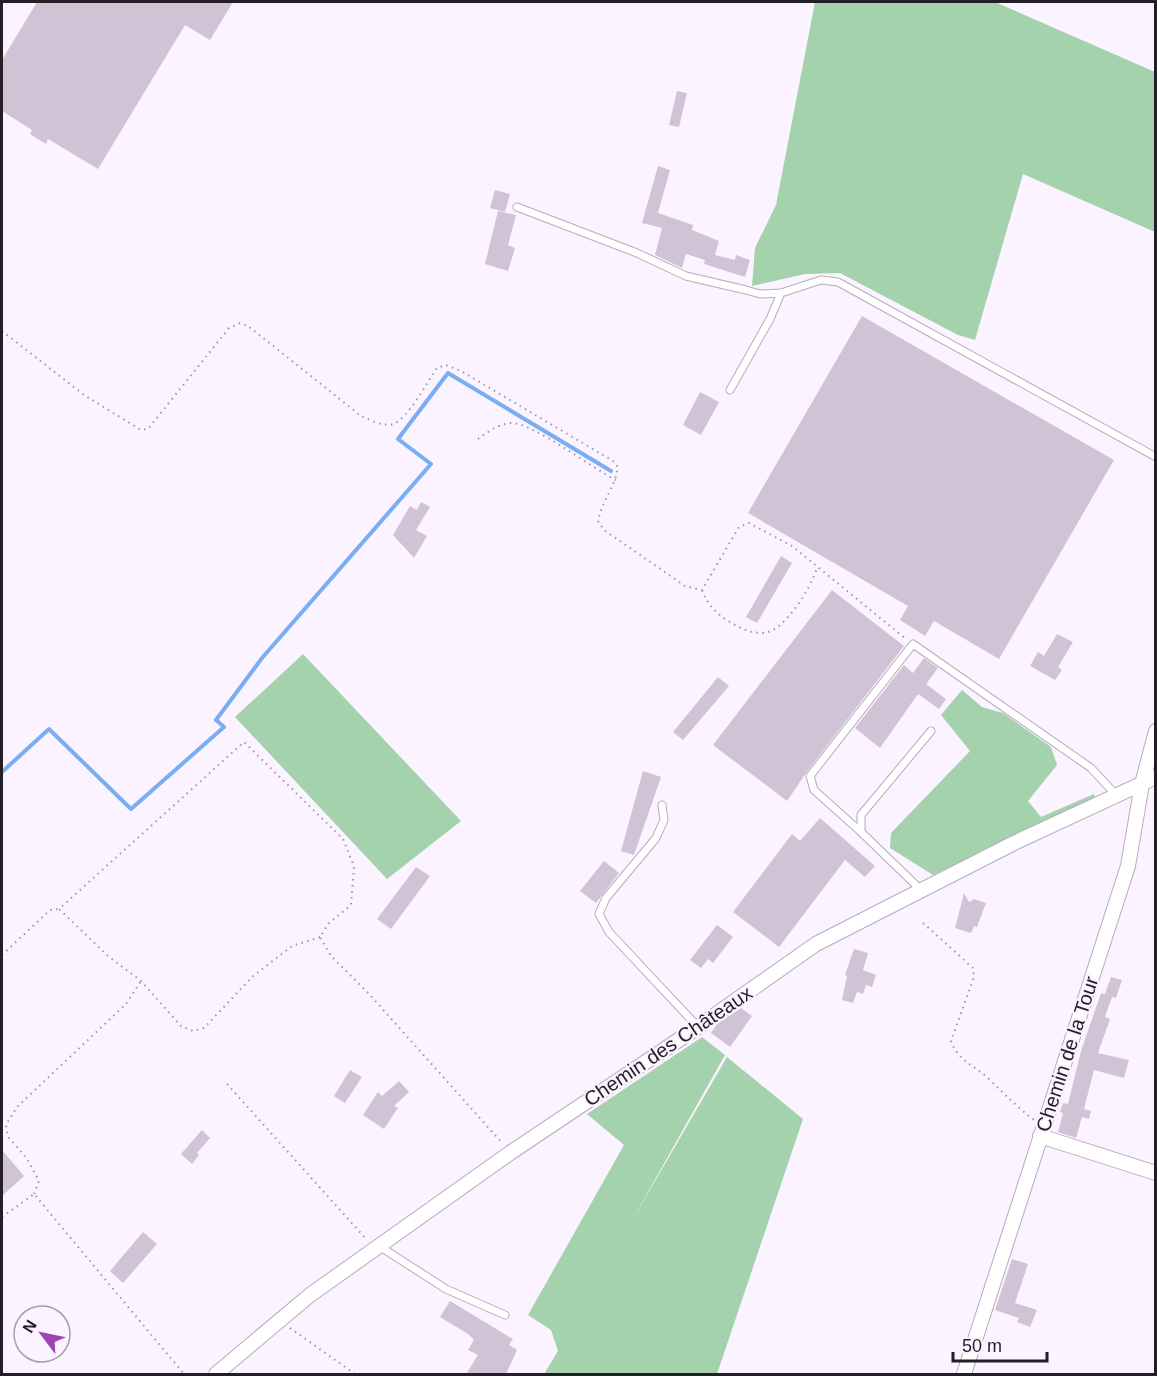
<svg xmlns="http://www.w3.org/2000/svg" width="1157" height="1376" viewBox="0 0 1157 1376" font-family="Helvetica,sans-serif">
<rect width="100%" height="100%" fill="#fbf3ff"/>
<path fill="#a3d2ad" d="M815 2H995L1155 72V232L1023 174 975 340 958 335 840 273 805 274 752 286 755 248 776 205Z
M303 654 461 821 387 879 235 717Z
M962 690 982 707 1003 713 1051 747 1057 765 1028 801 1041 817 1094 794 1095 798 933 875 890 848 891 833 970 751 941 715Z
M702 1037 725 1055 630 1224 727 1057 803 1119 717 1374H544L558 1351 551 1330 528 1315 624 1145 587 1114Z"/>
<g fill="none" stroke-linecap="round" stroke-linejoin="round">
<path stroke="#7badf3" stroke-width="4" d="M2 772 49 729 131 809 224 727 216 720 262 658 431 464 398 439 448 373 611 471"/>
</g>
<path fill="#d1c3d6" d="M37 2H233L210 40 185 25 98 169 48 139 46 144 30 134 32 130 2 111V60Z
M677 91 687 93 679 127 669 125Z
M658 166 670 170 658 213 693 225 692 230 719 241 715 255 735 260 736 255 750 260 745 277 704 264 705 260 686 254 682 268 655 255 662 228 642 223Z
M495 190 510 194 505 212 490 208Z
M498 211 516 215 508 245 515 248 508 271 485 264Z
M862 316 1114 460 999 659 934 621 925 636 900 620 908 606 748 513Z
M700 392 719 402 701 435 683 425Z
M421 502 430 507 416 530 427 536 414 558 393 535 410 506 417 510Z
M781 556 792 563 757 623 746 617Z
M832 590 904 646 806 773 787 801 713 745Z
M1057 634 1073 642 1058 667 1062 670 1055 680 1030 666 1038 652 1044 656Z
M924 658 938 668 926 684 946 699 939 709 918 694 880 748 855 728 904 665 913 673Z
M718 677 729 686 683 740 673 732Z
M643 771 661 777 634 855 621 851Z
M820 818 875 866 865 877 845 860 779 947 733 912 792 834 800 841Z
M604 861 619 873 596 903 580 891Z
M416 867 430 876 391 929 377 919Z
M964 893 969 902 974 899 986 903 977 927 974 926 971 933 955 928Z
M717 925 733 937 713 963 708 959 701 968 690 960Z
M854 949 868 953 863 970 876 975 872 987 866 985 863 994 857 992 853 1003 842 1000 847 976 845 975Z
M1111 977 1122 980 1116 998 1112 997 1105 1017 1110 1019 1098 1053 1129 1060 1124 1078 1094 1070 1084 1109 1091 1111 1089 1119 1082 1117 1076 1138 1058 1132 1063 1113 1060 1112 1063 1103 1068 1104 1081 1051 1101 993 1111 996 1105 994Z
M741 1008 752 1016 730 1047 711 1033 717 1024Z
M350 1070 362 1077 345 1103 334 1096Z
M399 1081 409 1092 394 1106 398 1108 384 1129 363 1115 378 1092 382 1096Z
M202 1130 210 1138 197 1153 199 1155 192 1164 181 1154Z
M2 1150 24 1176 2 1196Z
M143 1232 157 1244 123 1283 110 1271Z
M1012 1259 1028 1264 1015 1303 1037 1310 1030 1327 1017 1322 1019 1318 995 1310Z
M450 1301 513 1339 509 1345 517 1350 506 1374H466L478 1355 468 1350 474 1340 468 1334 440 1317Z"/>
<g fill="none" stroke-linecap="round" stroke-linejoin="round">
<g stroke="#b7aabc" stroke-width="9">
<path id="lane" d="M517 207 637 253 686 276 746 290 760 294 781 293 821 280 838 282 1156 457
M730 390 770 319 781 293
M662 805 664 820 656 838 606 898 599 914 609 932 698 1027
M861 832 814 790 810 776 913 644 1091 768 1117 796
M921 890 861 832V815L931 731
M379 1246 446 1289 505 1315"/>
</g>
<g stroke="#b7aabc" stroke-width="16">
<path id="street" d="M1040 1136 1156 1173
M216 1374 310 1295 510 1153 698 1027 816 944 1014 843 1156 777
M964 1374 1128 866 1142 784 1156 731"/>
</g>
<path stroke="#9e98a1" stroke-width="2" stroke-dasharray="1.5 4.5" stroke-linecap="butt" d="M2 331 84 395 141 430 148 429 229 328 240 323 248 326 361 416C371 420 382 427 393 424 408 419 427 382 437 368L446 365 461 371 613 461 618 467C615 487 602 501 598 521L604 530 685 586 702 590 739 527 749 523 792 546 906 639
M478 439C488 432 498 424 511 423 532 422 593 469 616 480
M702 590C708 605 715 612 728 621 740 628 749 633 763 633 785 632 811 587 817 568
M923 923 973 968 974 977 951 1041C958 1061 974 1065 988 1078 1003 1093 1017 1107 1034 1120
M320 937 292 946 252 977 204 1028 193 1031 181 1026 141 981 108 956 59 909 244 742 343 839 354 866 351 905 329 923 320 937 331 956 370 995 503 1144
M2 955 50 910 59 909
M227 1084 367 1240
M34 1194 39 1181 26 1157 8 1137 6 1125 17 1107 126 1004 141 981
M2 1217 34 1194 184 1374
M290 1328 355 1374"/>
<use href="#lane" stroke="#fff" stroke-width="7"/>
<use href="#street" stroke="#fff" stroke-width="14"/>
</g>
<g text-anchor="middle" stroke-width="4.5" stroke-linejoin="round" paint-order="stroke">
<g font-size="20" fill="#241f26" stroke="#fbf3ff">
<text transform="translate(668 1046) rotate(-34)" y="7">Chemin des Châteaux</text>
<text transform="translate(1067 1054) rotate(-72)" y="7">Chemin de la Tour</text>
</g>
</g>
<rect width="1157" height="1376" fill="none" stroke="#241f26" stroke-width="6"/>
<g transform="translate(42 1334) rotate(302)"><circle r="28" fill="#fbf3ff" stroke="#a59ea8" stroke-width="1.5"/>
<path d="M0-4.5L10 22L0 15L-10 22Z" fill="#9c45b2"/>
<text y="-9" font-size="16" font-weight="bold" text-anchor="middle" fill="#241f26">N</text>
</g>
<path d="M953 1352v9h94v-9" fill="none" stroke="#241f26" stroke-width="3"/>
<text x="962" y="1352" font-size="18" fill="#241f26" stroke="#fbf3ff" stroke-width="4.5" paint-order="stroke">50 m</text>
</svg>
